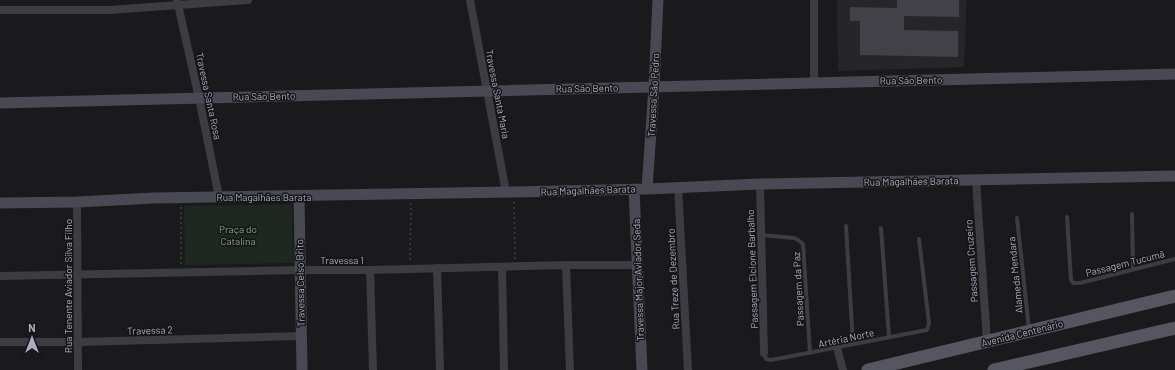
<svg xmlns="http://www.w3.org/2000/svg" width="1175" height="370" viewBox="0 0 1175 370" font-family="Barlow,sans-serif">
<rect width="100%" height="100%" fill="#1a191c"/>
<path fill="#262529" d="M837 0H967L964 67 838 71Z"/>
<path fill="#1e2821" d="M292 204 293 263 185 265 184 206Z"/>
<path fill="#414147" d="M897 0H959V17L904 16V30L958 31V57L860 55V21H850V7L897 8Z"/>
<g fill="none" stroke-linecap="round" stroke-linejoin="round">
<path stroke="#404148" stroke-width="1.5" stroke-dasharray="2 3" stroke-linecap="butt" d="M514 202 515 259
M410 260 411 202
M181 264V207"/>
<path stroke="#3c3c43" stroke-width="4" d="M1132 214 1133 269
M1067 217 1071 280 1073 283H1080L1175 259
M1017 218 1029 329
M846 226 853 344
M881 228 889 337
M761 235 794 238 798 240 803 244 810 353
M764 353 766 359 771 360 927 330 929 323 919 239"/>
<path stroke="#3c3c43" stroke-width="8" d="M177 0 199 98 219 197
M470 0 506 192
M0 10H110L248 0
M814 83V0
M976 180 987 341
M760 184 764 353
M678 187 688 370
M77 202 78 370
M566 265 570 370
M502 267 504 370
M437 268 440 370
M370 270 373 370
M0 276 300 270H370L566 265H637
M0 342H78L301 336
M837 348 843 370"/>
<path stroke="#484952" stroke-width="11" d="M0 103 1175 74
M634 189 642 370
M647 189 654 87 658 0
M299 197 302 370
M0 203 77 202 154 198 514 192 647 189 760 184 1175 176"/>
<path stroke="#565661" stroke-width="13" d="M868 370 1175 296
M994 370 1175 328"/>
</g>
<g text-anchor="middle" stroke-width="3" stroke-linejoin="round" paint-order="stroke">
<g font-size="10" fill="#abaebd" stroke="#151417">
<text transform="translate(911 80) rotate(-1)" y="4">Rua São Bento</text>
<text transform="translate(587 88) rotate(-1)" y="4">Rua São Bento</text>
<text transform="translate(498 94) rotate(79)" y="4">Travessa Santa Maria</text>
<text transform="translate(653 95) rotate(-87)" y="4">Travessa São Pedro</text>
<text transform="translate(209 96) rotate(78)" y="4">Travessa Santa Rosa</text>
<text transform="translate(264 96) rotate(-1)" y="4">Rua São Bento</text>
<text transform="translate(911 181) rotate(-1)" y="4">Rua Magalhães Barata</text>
<text transform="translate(588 190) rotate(-2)" y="4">Rua Magalhães Barata</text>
<text x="264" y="201">Rua Magalhães Barata</text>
<text x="342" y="264">Travessa 1</text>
<text transform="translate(971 261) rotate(-94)" y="4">Passagem Cruzeiro</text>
<text transform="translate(1125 263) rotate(-14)" y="4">Passagem Tucumã</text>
<text transform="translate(752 269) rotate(-92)" y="4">Passagem Elcione Barbalho</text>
<text transform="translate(1015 275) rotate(-96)" y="4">Alameda Mendara</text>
<text transform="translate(673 279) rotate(-93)" y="4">Rua Treze de Dezembro</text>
<text transform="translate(638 280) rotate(-92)" y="4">Travessa Major Aviador Seda</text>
<text transform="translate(300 283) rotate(-91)" y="4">Travessa Celso Brito</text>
<text transform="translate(68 286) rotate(-90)" y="4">Rua Tenente Aviador Silva Filho</text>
<text transform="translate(798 289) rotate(-93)" y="4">Passagem da Paz</text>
<text transform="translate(150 330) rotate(-2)" y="4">Travessa 2</text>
<text transform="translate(1022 333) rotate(-14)" y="4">Avenida Centenário</text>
<text transform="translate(846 338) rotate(-12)" y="4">Artéria Norte</text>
</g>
<g font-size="10" fill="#80a988" stroke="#151417">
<text x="238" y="233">Praça do<tspan x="238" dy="12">Catalina</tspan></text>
</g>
</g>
<g transform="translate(32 338)" stroke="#151417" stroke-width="3" paint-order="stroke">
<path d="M0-3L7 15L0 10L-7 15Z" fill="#abaebd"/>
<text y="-6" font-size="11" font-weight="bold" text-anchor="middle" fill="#abaebd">N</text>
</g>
</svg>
